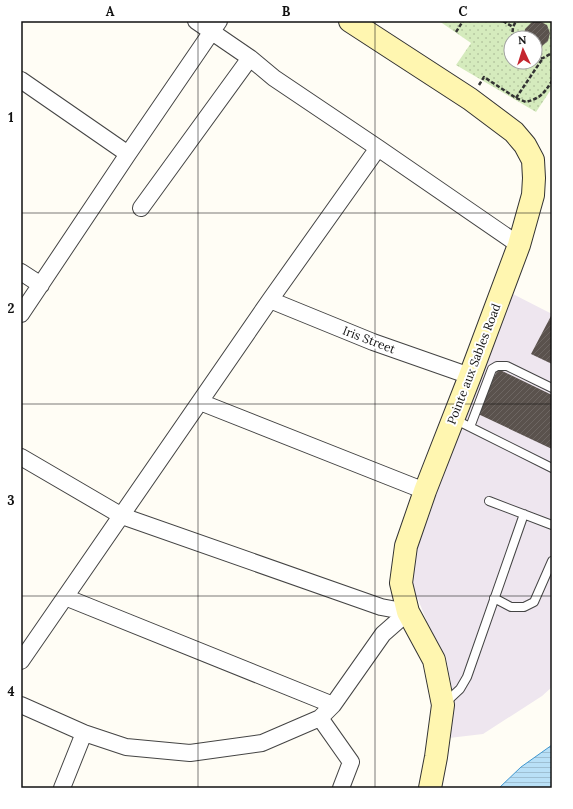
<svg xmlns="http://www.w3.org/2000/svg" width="573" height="809" viewBox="0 0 573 809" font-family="Lora,serif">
<defs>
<pattern id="grass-dots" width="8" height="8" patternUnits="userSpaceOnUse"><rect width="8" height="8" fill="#d5ebbd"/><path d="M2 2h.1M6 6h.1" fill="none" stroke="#b6c8a1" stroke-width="1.8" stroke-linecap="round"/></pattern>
<pattern id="water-rules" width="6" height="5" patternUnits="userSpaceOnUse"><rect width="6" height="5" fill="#b9e0f7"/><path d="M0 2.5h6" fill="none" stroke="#9ebfd3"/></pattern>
<pattern id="building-hatch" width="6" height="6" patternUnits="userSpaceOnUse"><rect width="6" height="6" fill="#5a524d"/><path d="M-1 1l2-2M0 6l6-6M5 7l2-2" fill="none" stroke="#6d6662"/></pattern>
</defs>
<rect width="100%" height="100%" fill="#fffdf5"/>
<path fill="#eee6ef" d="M507 291 552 314V687L542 696 483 734 449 738 454 699 446 657 428 624 413 587 410 563 430 514 443 467Z"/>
<path fill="url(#grass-dots)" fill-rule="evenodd" d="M439 21H552V88L536 112 456 65 471 43ZM511 38H535V62H511Z"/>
<path fill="url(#water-rules)" stroke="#3f96cf" d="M552 745V788H499L521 767Z"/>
<path fill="url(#building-hatch)" d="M535 21H539L547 25 550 33 548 41 541 47H535V38L524 37 525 29 531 23Z
M551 316 552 317V364L531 354Z
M498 369 552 395V449L476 413Z"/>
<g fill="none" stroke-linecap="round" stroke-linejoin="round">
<g stroke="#444" stroke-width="10">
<path id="lane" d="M454 419 552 468
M470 427 492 369 497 366H507L552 388
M489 501 552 525
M494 598 511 607H524L534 602 552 561
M445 703 460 689 467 677 524 514"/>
</g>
<g stroke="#444" stroke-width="18">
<path id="street" d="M196 21 250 58 274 78 378 148 519 245
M21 80 128 154
M141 208 250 58
M21 272 41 285
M270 300 373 342 470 376
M21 314 128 154 219 21
M200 402 425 491
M21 457 122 516 381 607 408 612
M65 597 333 705
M21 661 270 300 378 148
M21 705 84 733 126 747 190 753 262 743 320 718 333 705 383 634 408 612
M320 718 351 762 341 788
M62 788 84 733"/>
</g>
<g stroke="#333" stroke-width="24">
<path id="secondary" d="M350 21 470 99 514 132 525 145 533 160 534 178 533 195 519 245 470 376 425 491 406 546 401 583 408 612 434 660 443 705 436 757 430 788"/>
</g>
<path stroke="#333" stroke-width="2.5" stroke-dasharray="4 2" stroke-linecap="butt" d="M503 21 513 27
M456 32 463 21
M512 38 513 27 516 21
M535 59 543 58 552 53
M479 85 484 77 516 98 526 102C541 98 544 93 552 81
M516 98 543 58"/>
<use href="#lane" stroke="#fff" stroke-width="8"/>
<use href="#street" stroke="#fff" stroke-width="16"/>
<use href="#secondary" stroke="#fff6b0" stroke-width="22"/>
</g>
<path fill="none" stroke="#111" stroke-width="1" stroke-opacity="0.55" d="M198 21V788M375 21V788M21 213H552M21 404H552M21 596H552"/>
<g text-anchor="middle" stroke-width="4" stroke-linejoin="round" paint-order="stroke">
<g font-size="12" fill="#111" stroke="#fff">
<text transform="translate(369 340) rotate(21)" y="4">Iris Street</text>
<text transform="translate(474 364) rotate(-69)" y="4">Pointe aux Sables Road</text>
</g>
</g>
<rect width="573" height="809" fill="none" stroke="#ffffff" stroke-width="44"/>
<g transform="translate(523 50) rotate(356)"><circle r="19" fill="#ffffff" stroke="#a0a0a0"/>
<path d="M0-3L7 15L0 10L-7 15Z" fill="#c4262e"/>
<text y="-6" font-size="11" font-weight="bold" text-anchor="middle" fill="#111111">N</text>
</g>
<rect x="22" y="22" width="529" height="765" fill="none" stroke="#111" stroke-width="1.5"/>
<g font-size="13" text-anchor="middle" font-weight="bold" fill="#111">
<text x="110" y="16">A</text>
<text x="286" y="16">B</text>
<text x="463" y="16">C</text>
<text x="11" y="122">1</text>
<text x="11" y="313">2</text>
<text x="11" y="505">3</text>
<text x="11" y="696">4</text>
</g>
</svg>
